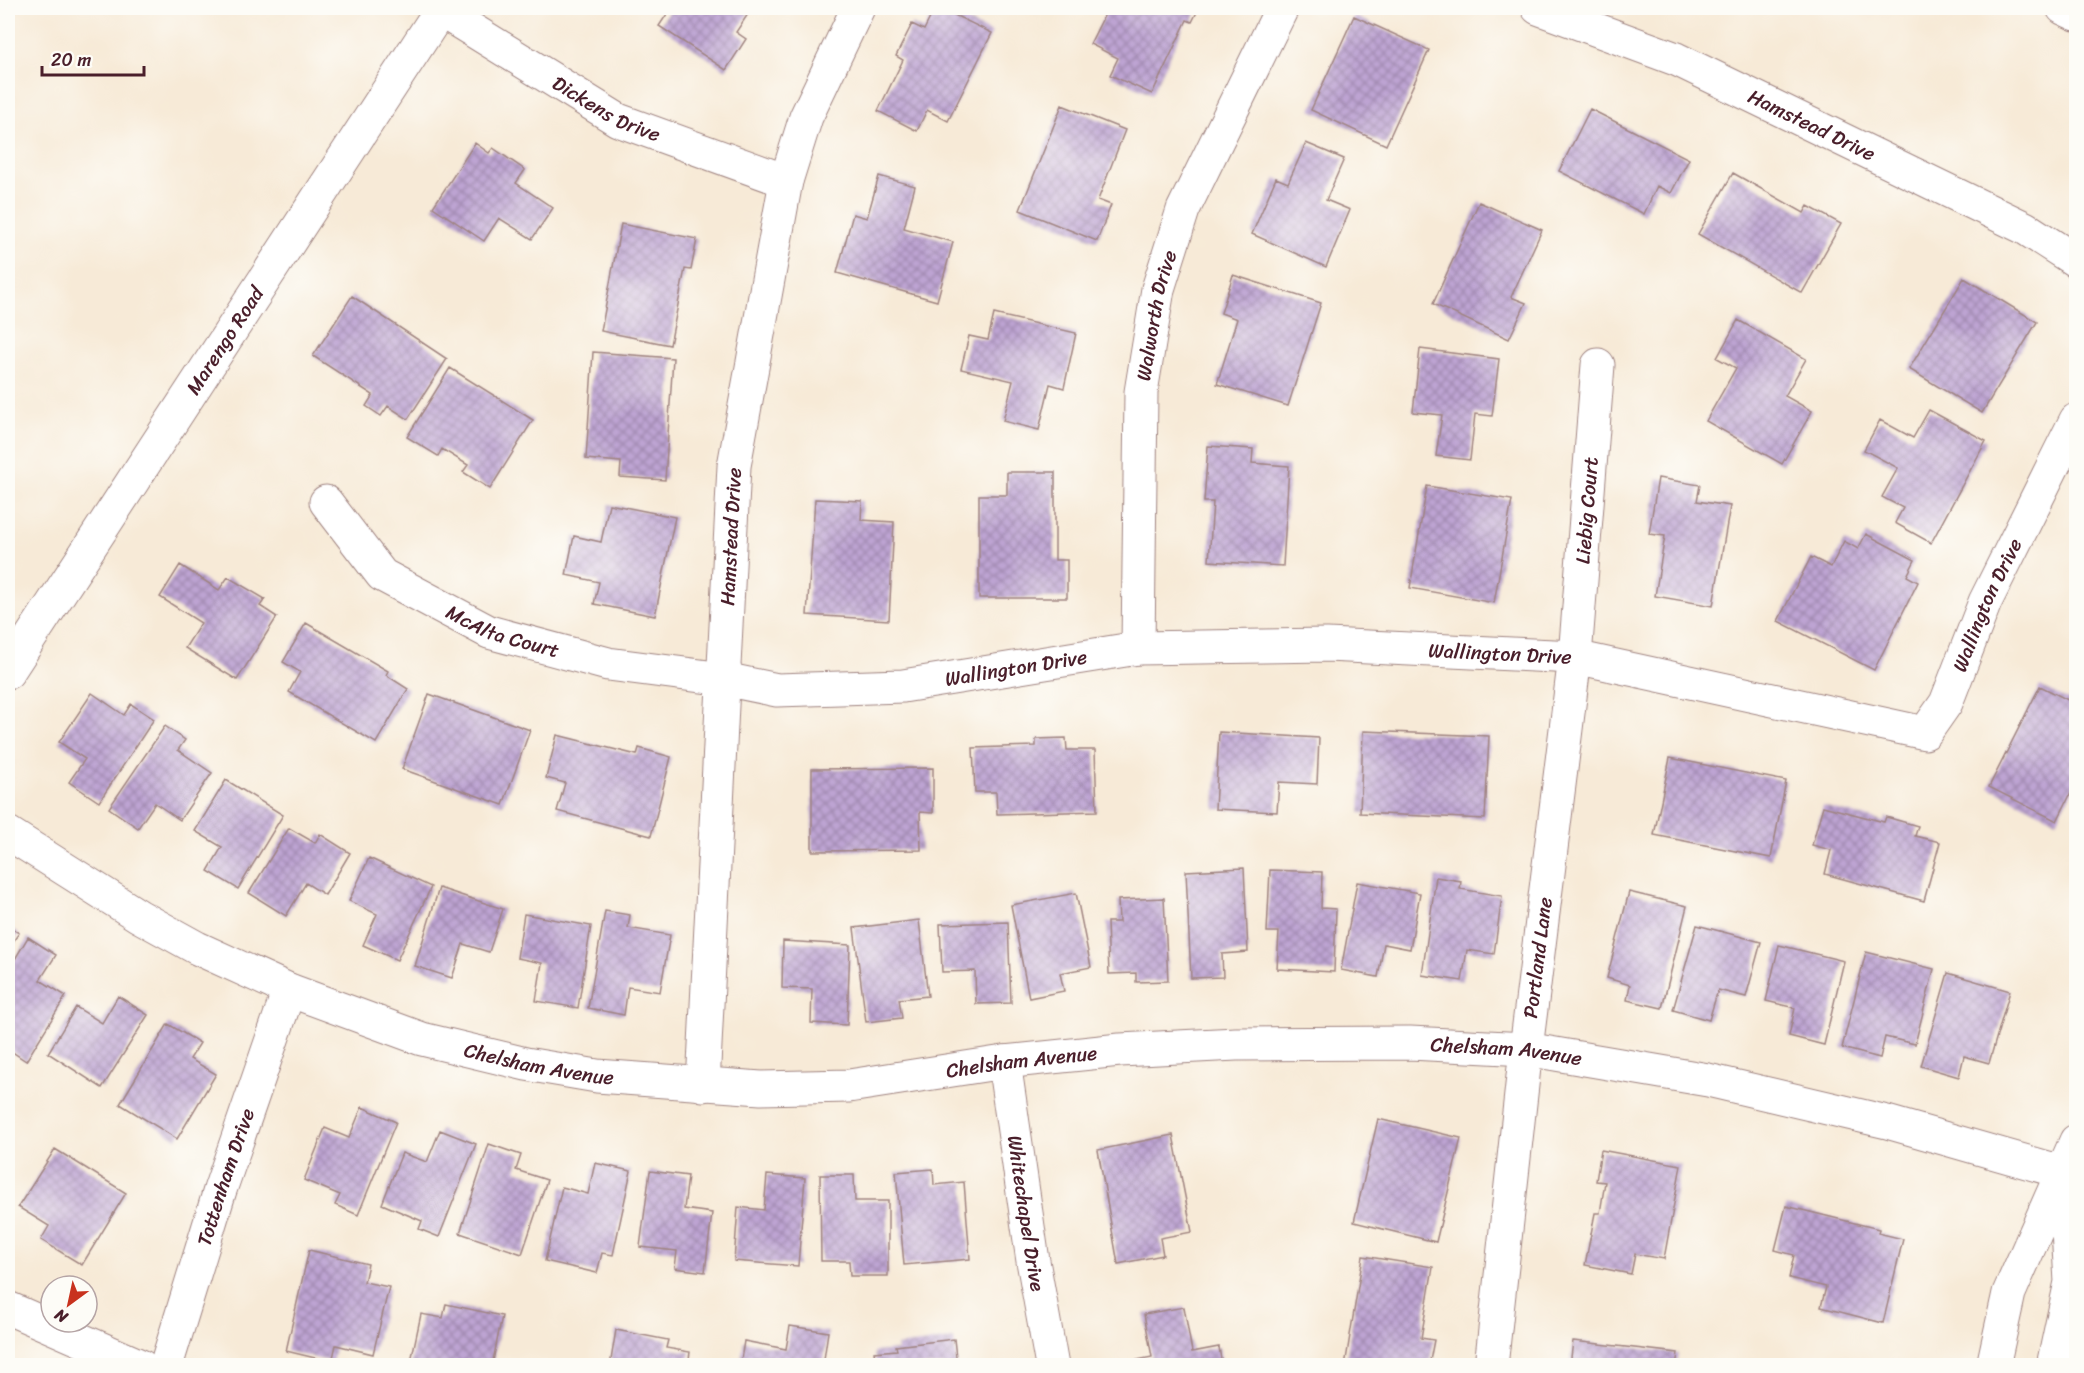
<svg xmlns="http://www.w3.org/2000/svg" width="2084" height="1373" viewBox="0 0 2084 1373" font-family="Sriracha,sans-serif">
<defs>
<pattern id="building-cross-hatch" width="8" height="8" patternUnits="userSpaceOnUse" patternTransform="scale(1.5)"><rect width="8" height="8" fill="#bea4d3"/><path d="M0 0l8 8M0 8l8-8" fill="none" stroke="#9c85ab"/></pattern>
</defs>
<rect width="100%" height="100%" fill="#fdfcf7"/>
<filter id="ink" filterUnits="userSpaceOnUse"><feTurbulence type="fractalNoise" baseFrequency=".0167" numOctaves="2"/><feDisplacementMap in="SourceGraphic" scale="12" xChannelSelector="R" yChannelSelector="G"/><feConvolveMatrix kernelMatrix="1 2 1 2 8 2 1 2 1" color-interpolation-filters="sRGB"/></filter>
<filter id="wash" filterUnits="userSpaceOnUse"><feTurbulence type="fractalNoise" baseFrequency=".008" numOctaves="4" result="noise"/><feDisplacementMap in="SourceGraphic" scale="24" xChannelSelector="R" yChannelSelector="G"/><feGaussianBlur stdDeviation="1.35" result="paint"/><feColorMatrix in="noise" values="0 0 0 0 0 0 0 0 0 0 0 0 0 0 0 0 0 1.4 0 .05"/><feComposite in="paint" operator="in"/></filter>
<g filter="url(#wash)">
<rect width="100%" height="100%" fill="#f7ead7"/>
<g id="blocks">
<path fill="url(#building-cross-hatch)" d="M671 8H752L736 32 746 39 726 70 659 26Z
M935 8H940L992 33 948 121 927 110 917 131 878 111 903 60 896 56 912 24 924 30Z
M1108 8H1199L1192 22 1187 20 1152 94 1110 75 1118 58 1090 44Z
M1354 16 1429 50 1386 145 1311 110Z
M1062 105 1125 130 1098 200 1111 205 1097 241 1020 210Z
M1590 109 1689 159 1671 193 1657 186 1644 214 1559 171Z
M475 143 489 153 493 148 525 170 516 183 553 208 532 239 499 218 484 241 433 207Z
M1306 143 1344 159 1326 200 1350 210 1326 267 1252 234 1276 178 1288 183Z
M1733 173 1804 213 1808 206 1841 224 1802 293 1698 234Z
M879 176 915 186 904 228 953 242 937 301 837 273 853 214 867 218Z
M1479 202 1542 230 1511 297 1526 303 1509 339 1433 304Z
M621 224 697 239 691 270 685 269 670 345 601 331Z
M1233 275 1321 303 1288 406 1217 384 1237 319 1221 313Z
M1964 278 2037 322 1982 413 1909 369Z
M352 296 447 359 408 419 388 406 381 416 366 406 373 395 313 356Z
M994 314 1076 333 1064 388 1050 384 1039 430 1003 421 1013 381 961 369 969 336 988 340Z
M1738 320 1806 359 1785 396 1812 411 1782 464 1706 421 1736 368 1717 358Z
M1420 349 1499 359 1492 416 1475 414 1470 460 1436 456 1442 415 1413 412Z
M593 352 673 358 665 480 620 477 621 462 586 459Z
M450 368 533 420 490 489 463 472 468 465 442 449 438 456 407 437Z
M1929 410 1986 441 1931 543 1895 523 1903 508 1882 497 1898 468 1864 450 1880 420 1913 438Z
M1208 446 1253 449 1252 463 1289 466 1283 566 1209 561 1213 502H1204Z
M1007 472H1055V560H1067V598H979V495H1007Z
M1658 478 1700 485 1697 501 1730 506 1713 606 1655 596 1665 536 1649 534Z
M1427 486 1512 500 1494 603 1410 588Z
M815 499 862 501 861 520 894 522 889 620 807 615Z
M609 504 675 517 655 616 594 604 599 582 566 575 574 536 601 542Z
M1866 534 1915 560 1907 576 1918 582 1874 670 1778 621 1811 557 1831 567 1844 541 1858 549Z
M180 565 219 590 228 577 265 599 260 606 277 617 237 680 185 648 201 623 160 597Z
M306 623 388 671 386 675 408 689 376 743 289 692 300 672 283 662Z
M2040 686 2076 704V783L2057 821 1989 787Z
M92 693 124 715 131 704 154 719 99 802 69 782 85 759 59 742Z
M429 694 530 730 503 805 402 769Z
M165 726 185 740 178 750 212 773 180 820 155 803 138 828 109 808Z
M1363 731 1489 736 1485 819 1360 813Z
M1219 732 1319 738 1317 784 1279 782 1277 812 1215 809Z
M557 735 637 755 639 748 671 757 651 836 557 811 565 783 546 778Z
M1066 738 1067 750H1095L1097 811 997 814 996 792H975L973 748 1036 746V739Z
M1670 758 1786 781 1771 858 1654 835Z
M933 768V813L920 812 921 850 812 851V769Z
M226 780 283 815 238 889 208 871 222 847 195 831Z
M1823 806 1884 822 1886 817 1918 826 1915 836 1940 842 1924 901 1825 874 1831 850 1812 845Z
M289 828 315 843 320 834 350 853 325 895 306 883 286 916 249 893Z
M369 858 431 887 397 960 363 945 377 914 349 901Z
M1244 868 1248 952 1222 954 1223 977 1191 978 1186 871Z
M1270 870 1322 872 1321 908 1336 909 1334 972 1277 969 1279 932H1267Z
M1436 877 1461 881 1460 889 1502 896 1494 954 1467 950 1462 981 1422 975Z
M1357 882 1420 893 1410 949 1384 944 1378 977 1341 970Z
M439 888 503 909 489 952 463 944 452 978 415 966Z
M1629 892 1687 906 1662 1008 1627 1000 1630 985 1607 978Z
M1076 893 1091 967 1060 973 1064 991 1029 998 1011 905Z
M1164 898 1168 981 1136 982V973L1109 974 1107 922H1119L1118 900Z
M605 911 630 915 628 928 670 935 660 992 628 987 624 1015 588 1008Z
M524 914 591 926 578 1008 536 1001 542 963 517 958Z
M919 920 928 996 899 999 902 1018 866 1022 854 928Z
M1008 922 1011 1003 976 1004 975 971 942 972 940 924Z
M1697 925 1761 942 1746 997 1718 990 1709 1020 1673 1010Z
M8 926 19 933 8 949Z
M28 937 56 955 40 980 66 996 26 1061 8 1049V971Z
M783 941 850 945 847 1025 811 1023 812 989 782 988Z
M1779 945 1844 961 1824 1045 1789 1036 1795 1008 1766 1001Z
M1866 952 1934 969 1915 1044 1885 1037 1880 1058 1842 1048Z
M1948 973 2010 991 1989 1063 1964 1056 1959 1077 1921 1066Z
M118 996 148 1015 102 1088 48 1053 76 1007 102 1023Z
M168 1024 200 1043 190 1059 216 1074 177 1139 120 1104Z
M362 1107 396 1122 358 1215 335 1205 340 1195 304 1180 325 1128 349 1138Z
M1378 1119 1461 1138 1436 1242 1354 1222Z
M440 1130 476 1144 439 1237 419 1229 422 1221 382 1204 402 1153 427 1162Z
M1173 1135 1192 1232 1160 1238 1163 1255 1118 1264 1098 1150Z
M489 1144 521 1155 516 1170 547 1180 522 1254 460 1233Z
M55 1149 126 1193 82 1265 41 1240 49 1226 18 1207Z
M1601 1150 1681 1165 1664 1259 1635 1254 1631 1274 1585 1265 1595 1213H1600L1605 1182 1596 1181Z
M595 1163 631 1171 613 1255 602 1253 597 1273 545 1261 562 1187 588 1194Z
M933 1169 934 1185 964 1182 970 1259 904 1265 896 1172Z
M650 1171 688 1176 684 1209 712 1213 705 1272 675 1268 677 1251 640 1247Z
M767 1175 805 1178 798 1266 734 1261 738 1207 764 1210Z
M820 1175H854L855 1201H888V1276H850L849 1261H821Z
M1786 1206 1879 1229 1878 1233 1903 1239 1883 1323 1821 1307 1826 1287 1789 1278 1794 1255 1775 1250Z
M309 1250 368 1264 364 1282 389 1287 373 1354 336 1345 332 1362 286 1351Z
M1363 1256 1433 1267 1421 1338 1434 1340 1429 1366H1345Z
M446 1304 502 1316 492 1366H410L421 1314 443 1318Z
M1184 1307 1192 1352 1219 1347 1222 1366H1138L1137 1360 1152 1357 1144 1314Z
M790 1326 828 1332 823 1366H740L744 1341 786 1349Z
M616 1330 668 1340 666 1348 690 1352 688 1366H610Z
M954 1339 957 1366H876L874 1352 897 1350 896 1346Z
M1573 1341 1678 1353 1676 1366H1570Z"/>
</g>
</g>
<g filter="url(#ink)">
<use href="#blocks" fill-opacity="0" stroke="#a08481" stroke-width="1.5"/>
<g fill="none" stroke-linecap="round" stroke-linejoin="round">
<g stroke="#a08481" stroke-width="35">
<g id="street">
<path id="s1" d="M1538 8 1676 59 2025 228 2076 261"/>
<path d="M2063 8 2076 14"/>
<path id="s2" d="M440 10 618 120 786 181"/>
<path id="s3" d="M326 502 382 575 489 632 608 664 724 679 777 690 903 686 1138 648 1327 645 1575 657 1925 733 1946 703 1985 602 2076 420"/>
<path id="s4" d="M1138 648 1141 392 1158 289 1183 210 1282 8"/>
<path id="s5" d="M8 672 442 8"/>
<path id="s6" d="M8 833 139 916 197 948 289 990 422 1039 526 1064 597 1076 761 1088 849 1086 1004 1062 1120 1050 1236 1044 1410 1043 1526 1049 1708 1080 1887 1122 2076 1176"/>
<path id="s7" d="M1004 1062 1033 1261 1052 1366"/>
<path id="s8" d="M703 1085 734 466 786 181 806 117 858 8"/>
<path d="M8 1308 141 1366"/>
<path id="s9" d="M166 1366 220 1190 289 990"/>
<path id="s10" d="M1491 1366 1526 1049 1575 657 1598 365"/>
</g>
</g>
<g stroke="#a08481" stroke-width="35">
<path id="secondary" d="M1993 1366 2009 1293 2076 1141
M2053 1366 2071 1282 2065 1177"/>
</g>
<use href="#street" stroke="#fff" stroke-width="33"/>
<use href="#secondary" stroke="#fff" stroke-width="33"/>
</g>
</g>
<g text-anchor="middle" stroke-width="4.5" stroke-linejoin="round" paint-order="stroke">
<g font-size="20" fill="#4a1f2b" stroke="#fdfcf7">
<text dy="7" stroke="none"><textPath href="#s2" startOffset="194">Dickens Drive</textPath></text>
<text dy="7" stroke="none"><textPath href="#s1" startOffset="298">Hamstead Drive</textPath></text>
<text dy="7" stroke="none"><textPath href="#s4" startOffset="334">Walworth Drive</textPath></text>
<text dy="7" stroke="none"><textPath href="#s5" startOffset="396">Marengo Road</textPath></text>
<text dy="7" stroke="none"><textPath href="#s10" startOffset="861">Liebig Court</textPath></text>
<text dy="7" stroke="none"><textPath href="#s8" startOffset="549">Hamstead Drive</textPath></text>
<text dy="7" stroke="none"><textPath href="#s3" startOffset="1810">Wallington Drive</textPath></text>
<text dy="7" stroke="none"><textPath href="#s3" startOffset="226">McAlta Court</textPath></text>
<text dy="7" stroke="none"><textPath href="#s3" startOffset="1234">Wallington Drive</textPath></text>
<text dy="7" stroke="none"><textPath href="#s3" startOffset="748">Wallington Drive</textPath></text>
<text dy="7" stroke="none"><textPath href="#s10" startOffset="411">Portland Lane</textPath></text>
<text dy="7" stroke="none"><textPath href="#s6" startOffset="1556">Chelsham Avenue</textPath></text>
<text dy="7" stroke="none"><textPath href="#s6" startOffset="584">Chelsham Avenue</textPath></text>
<text dy="7" stroke="none"><textPath href="#s6" startOffset="1070">Chelsham Avenue</textPath></text>
<text dy="7" stroke="none"><textPath href="#s9" startOffset="198">Tottenham Drive</textPath></text>
<text dy="7" stroke="none"><textPath href="#s7" startOffset="153">Whitechapel Drive</textPath></text>
</g>
</g>
<rect width="2084" height="1373" fill="none" stroke="#fdfcf7" stroke-width="30"/>
<g transform="translate(69 1304) rotate(213)"><circle r="28" fill="#fdfcf7" stroke="#b5a4a5" stroke-width="1.5"/>
<path d="M0-4.5L10 22L0 15L-10 22Z" fill="#c8321e"/>
<text y="-9" font-size="16" font-weight="bold" text-anchor="middle" fill="#4a1f2b">N</text>
</g>
<path d="M42 66v9h102v-9" fill="none" stroke="#4a1f2b" stroke-width="3"/>
<text x="51" y="66" font-size="18" fill="#4a1f2b" stroke="#fdfcf7" stroke-width="4.5" paint-order="stroke">20 m</text>
</svg>
